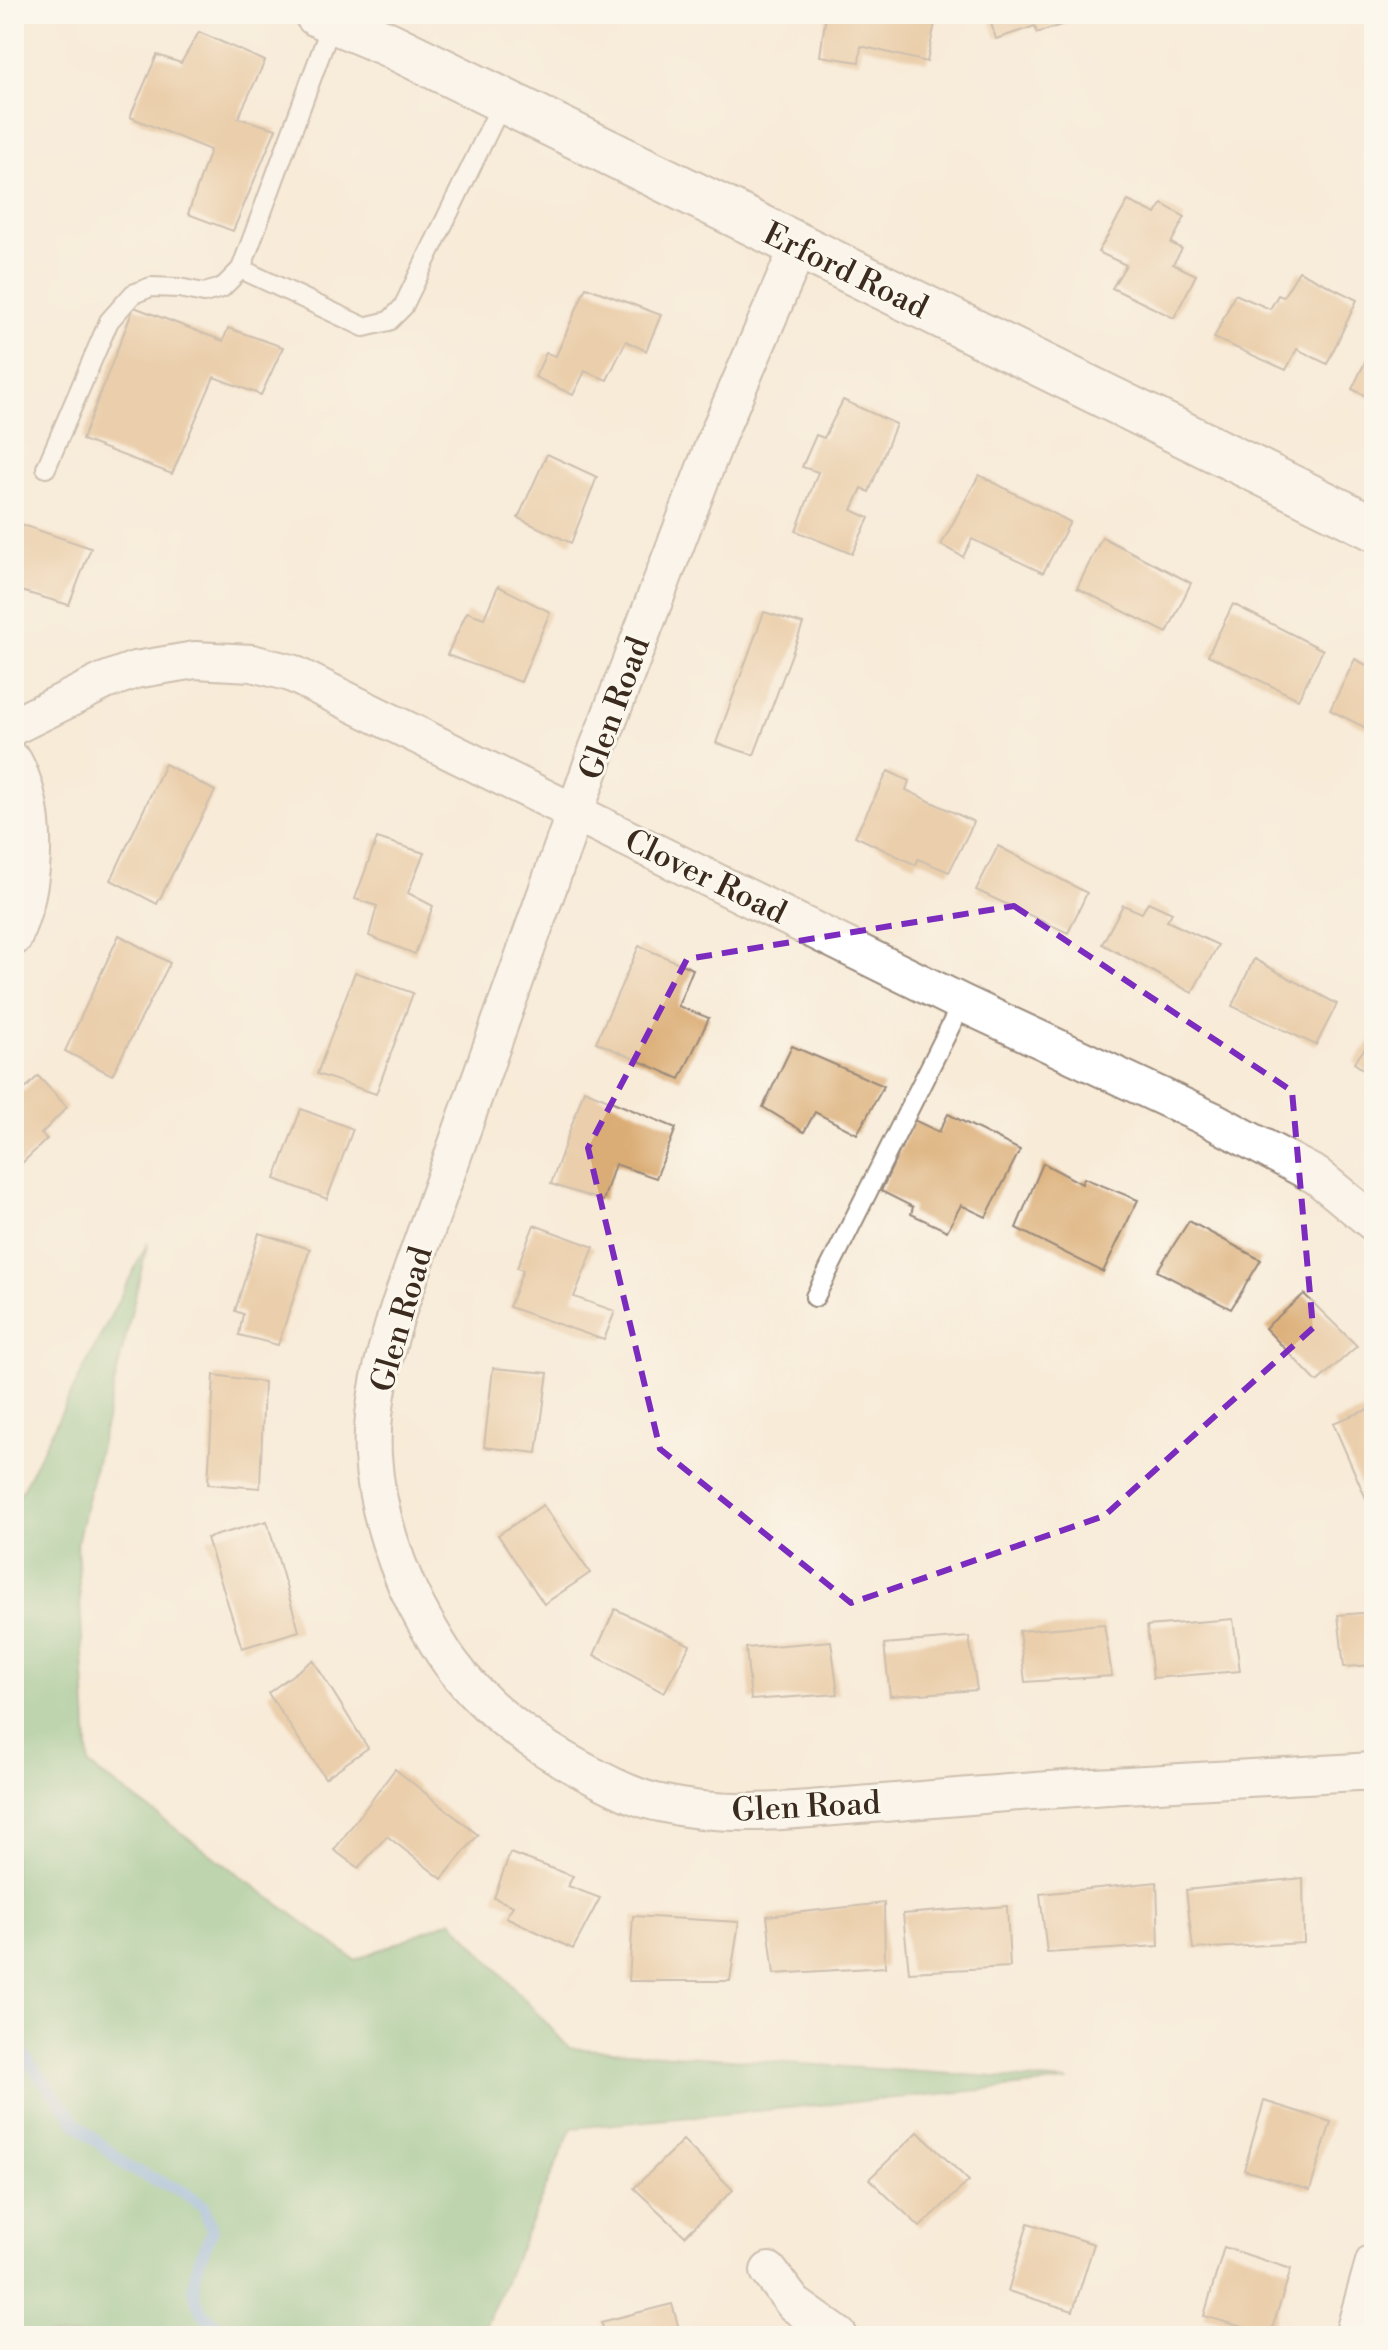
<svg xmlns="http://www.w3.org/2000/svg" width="1388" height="2350" font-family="'Libre Bodoni',serif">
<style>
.forest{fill:#78b97b;stroke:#5a724c;stroke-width:2}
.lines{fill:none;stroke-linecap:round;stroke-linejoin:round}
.stream{stroke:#6fa6dd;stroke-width:12}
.building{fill:#dbad76}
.lane-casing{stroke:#9a8a7b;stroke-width:22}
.street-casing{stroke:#9a8a7b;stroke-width:40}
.secondary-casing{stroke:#9a8a7b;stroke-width:48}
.lane{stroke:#fff;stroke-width:18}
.street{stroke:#fff;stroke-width:36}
.secondary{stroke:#fff;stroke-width:44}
.marked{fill:none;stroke:#7b2cbf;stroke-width:6;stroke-dasharray:16 10;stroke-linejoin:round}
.labels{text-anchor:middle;stroke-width:6;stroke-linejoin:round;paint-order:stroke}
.street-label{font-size:32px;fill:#3b2a1e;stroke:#fbf7ec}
</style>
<rect width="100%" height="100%" fill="#fbf7ec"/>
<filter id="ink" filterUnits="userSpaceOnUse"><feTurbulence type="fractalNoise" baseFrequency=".0125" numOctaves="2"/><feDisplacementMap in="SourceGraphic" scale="16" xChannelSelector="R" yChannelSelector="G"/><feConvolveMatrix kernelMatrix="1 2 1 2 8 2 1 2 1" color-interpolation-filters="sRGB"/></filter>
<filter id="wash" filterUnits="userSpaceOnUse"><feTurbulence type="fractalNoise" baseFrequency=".006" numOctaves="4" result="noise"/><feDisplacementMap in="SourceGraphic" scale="32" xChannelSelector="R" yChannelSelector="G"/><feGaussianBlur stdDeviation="1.8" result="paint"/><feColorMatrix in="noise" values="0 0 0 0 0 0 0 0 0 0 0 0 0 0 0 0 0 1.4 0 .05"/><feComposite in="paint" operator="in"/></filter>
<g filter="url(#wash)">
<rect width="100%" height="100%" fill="#f8ebd8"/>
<polygon class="forest" points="148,1242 77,1543 89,1765 355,1960 452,1920 569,2048 1069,2082 572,2128 481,2336 14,2336 14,1506"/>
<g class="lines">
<path class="stream" d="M 14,2043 L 78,2125 L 129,2168 L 184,2192 L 204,2207 L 212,2231 C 199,2262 179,2296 213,2322 C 221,2328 228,2328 234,2336"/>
</g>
<g id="blocks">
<g class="building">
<polygon points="826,14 920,14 936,18 927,62 861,46 859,62 820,56"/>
<polygon points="988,14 1091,14 1091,15 1037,33 1035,26 996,39"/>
<polygon points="199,32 265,61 238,118 276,129 233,231 188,214 210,150 130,117 157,55 181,63"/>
<polygon points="1128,201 1156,214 1162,204 1185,217 1171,243 1182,249 1173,264 1196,275 1174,318 1112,288 1126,265 1098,252"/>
<polygon points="1299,271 1357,300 1327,364 1297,349 1286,370 1214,338 1235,294 1270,309 1278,295 1283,297"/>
<polygon points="586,287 661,315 646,351 626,341 607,380 585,371 573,395 535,377 546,353 556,356"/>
<polygon points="134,307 223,341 228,328 283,347 261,395 214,377 172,474 82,440"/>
<polygon points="1374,344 1374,400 1352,389"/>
<polygon points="843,400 896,424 869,492 862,488 852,510 869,518 852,554 796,531 818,472 802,467 816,435 824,438"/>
<polygon points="547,454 597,477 571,543 518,518"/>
<polygon points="979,475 1070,522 1043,573 972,539 963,557 941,545"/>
<polygon points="14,522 91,548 69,605 14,589"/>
<polygon points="1102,537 1191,583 1167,633 1077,588"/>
<polygon points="498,586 550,612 521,682 447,655 467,612 484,618"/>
<polygon points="1233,604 1323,650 1298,699 1208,655"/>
<polygon points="764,612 803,624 754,755 716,743"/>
<polygon points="1355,659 1374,669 1374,732 1330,710"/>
<polygon points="165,764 215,791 157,904 111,880"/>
<polygon points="888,771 909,781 906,790 974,822 949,872 918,859 916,865 855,836"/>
<polygon points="377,838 424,853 408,893 433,906 415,954 369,936 377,906 355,899"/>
<polygon points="998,846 1087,893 1068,933 976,890"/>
<polygon points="1148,902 1172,913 1167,921 1218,945 1192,993 1102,944 1123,905 1142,913"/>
<polygon points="119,935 170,963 112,1075 65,1051"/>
<polygon points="639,946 693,969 678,1006 709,1018 680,1079 596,1042"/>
<polygon points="1254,959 1337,1004 1316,1045 1232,1006"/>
<polygon points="355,972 413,993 376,1094 317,1074"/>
<polygon points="1374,1036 1374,1077 1354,1063"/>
<polygon points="792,1046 884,1086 857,1134 815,1112 804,1132 763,1107"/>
<polygon points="38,1076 67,1107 41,1134 47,1139 14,1171 14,1100"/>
<polygon points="584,1090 676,1128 656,1178 615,1164 603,1201 551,1184"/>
<polygon points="301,1109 353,1129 327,1199 275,1179"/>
<polygon points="948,1114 1020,1150 986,1217 961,1205 947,1231 911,1214 913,1207 881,1191 914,1120 939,1132"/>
<polygon points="1043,1163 1082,1184 1084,1178 1138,1200 1103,1272 1016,1228"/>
<polygon points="1189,1221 1261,1260 1231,1309 1157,1271"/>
<polygon points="534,1225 594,1247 574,1297 615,1311 604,1340 509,1307 523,1270 517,1268"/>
<polygon points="259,1233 310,1249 278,1345 239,1335 243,1314 235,1311"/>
<polygon points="1304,1294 1357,1346 1317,1382 1265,1328"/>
<polygon points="493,1368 548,1373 537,1453 484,1447"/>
<polygon points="214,1375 264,1382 260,1488 208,1484"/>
<polygon points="1374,1407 1374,1517 1333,1423"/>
<polygon points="543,1505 590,1573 544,1604 498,1535"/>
<polygon points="267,1521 299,1631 242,1648 207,1538"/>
<polygon points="615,1609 690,1645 664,1693 594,1655"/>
<polygon points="1374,1612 1374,1665 1344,1667 1338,1615"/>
<polygon points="1233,1619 1240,1671 1153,1678 1147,1626"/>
<polygon points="1104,1624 1112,1676 1025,1682 1019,1631"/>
<polygon points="969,1637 977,1690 890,1696 884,1644"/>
<polygon points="831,1641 838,1694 751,1700 746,1648"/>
<polygon points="313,1660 368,1748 325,1778 268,1693"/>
<polygon points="395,1769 478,1835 442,1879 387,1836 358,1868 334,1850"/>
<polygon points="510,1853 573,1876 568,1886 600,1898 573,1949 506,1917 513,1906 494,1898"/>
<polygon points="1303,1878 1304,1943 1193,1949 1186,1890"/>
<polygon points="1157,1882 1159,1946 1047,1953 1040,1894"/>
<polygon points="884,1903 885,1967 774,1974 767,1916"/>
<polygon points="1007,1906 1010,1967 909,1972 903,1914"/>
<polygon points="633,1916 739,1922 730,1981 629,1981"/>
<polygon points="1264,2101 1331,2122 1310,2190 1244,2170"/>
<polygon points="918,2132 969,2181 920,2227 869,2179"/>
<polygon points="683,2140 733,2190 685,2236 634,2188"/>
<polygon points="1028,2223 1094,2244 1073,2311 1008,2291"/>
<polygon points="1224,2247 1291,2269 1270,2335 1204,2316"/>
<polygon points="672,2304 681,2336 606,2336 601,2322"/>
</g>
</g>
</g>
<g filter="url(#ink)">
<use href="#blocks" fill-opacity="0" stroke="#9a8a7b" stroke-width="2"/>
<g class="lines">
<g class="lane-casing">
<g id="lane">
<polyline points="241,269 364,327 389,321 403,307 503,101"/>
<polyline points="46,468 109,321 133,294 151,287 179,288 204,293 222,288 241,269 333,20"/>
<polyline points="815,1297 962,1003"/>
</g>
</g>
<g class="street-casing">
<g id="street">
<path d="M 799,246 L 718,434 L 597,750 L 398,1310 C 384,1356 370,1407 373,1456 C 376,1510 398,1575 425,1622 C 433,1635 441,1650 450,1662 C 486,1712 537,1747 591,1775 C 613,1786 635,1798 660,1803 C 717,1817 777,1812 834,1807 C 884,1803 933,1799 983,1795 C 1113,1784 1244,1779 1374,1771"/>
<polyline points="14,726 105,681 135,670 195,660 252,663 291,673 962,1003 1212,1120 1317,1176 1374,1223"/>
<path d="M 14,762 C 34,800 36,852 27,894 C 25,908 18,923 14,937"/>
<polyline points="769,2271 794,2304 839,2336"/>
<polyline points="1353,2336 1374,2262"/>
</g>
</g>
<g class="secondary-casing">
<polyline id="secondary" points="317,14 388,44 1374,528"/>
</g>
<use href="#lane" class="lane"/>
<use href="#street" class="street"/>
<use href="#secondary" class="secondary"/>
</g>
</g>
<path d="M0 0H1388V2350H0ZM 1014,906 L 1292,1091 L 1313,1328 L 1104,1516 L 851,1603 L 660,1449 L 588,1148 L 687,959 Z" fill="#f8ebd8" fill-opacity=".55" fill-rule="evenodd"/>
<path class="marked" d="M 1014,906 L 1292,1091 L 1313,1328 L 1104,1516 L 851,1603 L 660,1449 L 588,1148 L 687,959 Z"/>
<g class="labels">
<g class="street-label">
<text transform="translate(846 270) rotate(26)" y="11">Erford Road</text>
<text transform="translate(614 708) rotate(-70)" y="11">Glen Road</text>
<text transform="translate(706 876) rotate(26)" y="11">Clover Road</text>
<text transform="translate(401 1319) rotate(-74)" y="11">Glen Road</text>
<text transform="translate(806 1806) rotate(-3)" y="11">Glen Road</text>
</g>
</g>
<rect width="1388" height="2350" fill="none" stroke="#fbf7ec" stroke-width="48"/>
</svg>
